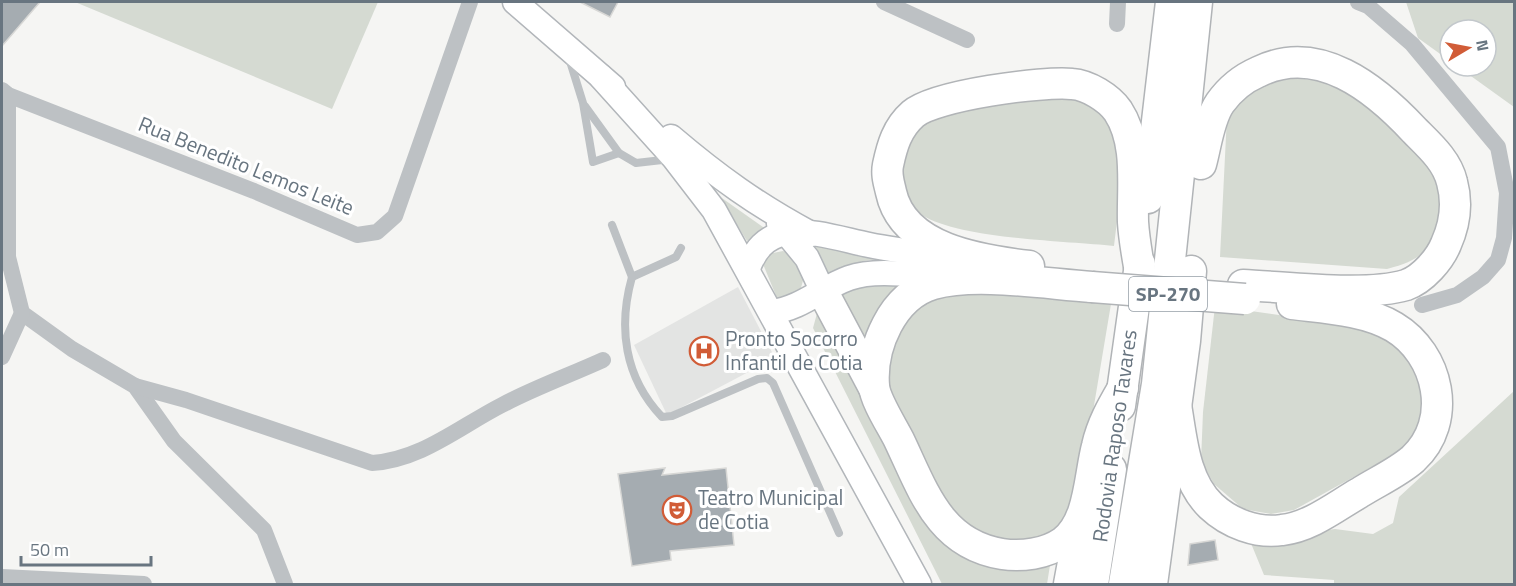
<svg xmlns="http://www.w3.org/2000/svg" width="1516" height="586" font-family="'Titillium Web',sans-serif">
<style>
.built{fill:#e3e4e3}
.green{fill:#d5dad2}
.building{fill:#a5acb1;stroke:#d7d7d5;stroke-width:1.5}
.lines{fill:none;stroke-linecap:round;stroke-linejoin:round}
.secondary-casing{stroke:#b2b6ba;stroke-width:27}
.highway-casing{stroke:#b1b4b7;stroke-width:33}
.lane{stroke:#bdc1c4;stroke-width:8}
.street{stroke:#bdc1c4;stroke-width:16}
.secondary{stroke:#fff;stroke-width:24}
.highway{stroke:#fff;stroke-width:30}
.highway-bridge-casing{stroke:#b1b4b7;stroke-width:33;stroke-linecap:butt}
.highway-bridge{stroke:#fff;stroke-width:30}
.labels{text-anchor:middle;stroke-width:6;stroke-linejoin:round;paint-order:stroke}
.shield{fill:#fff;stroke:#959ea6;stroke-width:1.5}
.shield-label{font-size:20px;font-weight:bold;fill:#687580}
.street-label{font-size:21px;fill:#687580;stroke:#fff}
.poi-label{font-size:21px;fill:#687580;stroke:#fff;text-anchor:start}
</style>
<rect width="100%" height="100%" fill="#f5f5f3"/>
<polygon class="built" points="738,287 775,358 667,415 634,345"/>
<g class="green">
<polygon points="75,2 378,2 332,109"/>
<polygon points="1406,2 1514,2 1514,107 1457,66 1486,66 1486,30 1450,30 1450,61 1418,38"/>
<path d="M 1329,73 L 1426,153 L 1447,209 C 1430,247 1429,258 1387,269 L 1220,257 L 1227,116 L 1247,88 L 1267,77 Z"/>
<path d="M 1071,91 L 1110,116 C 1125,163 1120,198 1114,246 C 1065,241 960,239 922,215 C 909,207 902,185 902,171 C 903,110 950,107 999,101 C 1023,98 1047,94 1071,91 Z"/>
<polygon points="719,196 770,232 747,241"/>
<polygon points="812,241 894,257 863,261 830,278"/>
<polygon points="783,251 791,254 804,277 799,295 779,303 763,264 768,254"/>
<polygon points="927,281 867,359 835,296 846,286"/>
<path d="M 941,291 L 1112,298 L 1075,519 C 1055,536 1041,543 1014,543 C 1007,543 997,544 991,542 C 950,525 934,479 916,442 C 909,428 890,399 889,385 C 885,351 911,304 941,291 Z"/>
<polygon points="819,306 928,522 1051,559 1047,584 942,584 813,328"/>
<polygon points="1215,306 1393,331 1424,362 1421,431 1397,453 1294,510 1271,514 1243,509 1214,484 1201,461 1203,412"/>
<polygon points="1514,391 1514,584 1334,584 1334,580 1264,575 1248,536 1291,535 1335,529 1373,534 1393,523 1399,497"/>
</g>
<g class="building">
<polygon points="2,2 40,2 2,46"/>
<polygon points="580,2 618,2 610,17"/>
<polygon points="665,468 662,475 726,468 734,545 670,551 671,560 632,566 618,474"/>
<polygon points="1215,540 1218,560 1188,565 1190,544"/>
</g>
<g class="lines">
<g class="secondary-casing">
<g id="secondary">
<polyline points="515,2 613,87"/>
<polyline points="601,77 674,158 714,210 919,584"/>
<path d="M 671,137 C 718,177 757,205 811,234"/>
<polyline points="779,224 807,258 822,290"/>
<path d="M 748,268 C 755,250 765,237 786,233 C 812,229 844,240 869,245 C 898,251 927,254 957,258"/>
<path d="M 772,312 C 802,308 821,288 849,278 C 878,268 917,276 947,277"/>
</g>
</g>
<g class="highway-casing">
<g id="highway">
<path d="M 1201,164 C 1206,146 1209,119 1220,103 C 1230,89 1242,79 1258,72 C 1318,42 1375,88 1415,131 C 1430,146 1447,161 1452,182 C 1458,204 1455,224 1446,244 C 1440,259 1423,279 1406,285 C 1365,297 1288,287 1243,285"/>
<polyline points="1148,198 1171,2"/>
<path d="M 1029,266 C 980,260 903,249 891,192 C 889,183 886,175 888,165 C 892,146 897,128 913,114 C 935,95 1043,81 1072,84 C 1088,85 1109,98 1118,111 C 1139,143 1132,186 1133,222 C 1134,239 1137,255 1140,272"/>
<path d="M 1092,287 C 1046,284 976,272 933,284 C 892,296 871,347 874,386 C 875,400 892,426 899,440 C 923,490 939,544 1002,554 C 1021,557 1046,554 1063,542 C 1090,522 1089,476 1097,446 C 1102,424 1112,407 1123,388"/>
<polyline points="822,290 874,388"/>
<path d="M 1176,405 C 1182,439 1184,480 1211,506 C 1229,523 1257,534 1282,530 C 1310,527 1335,507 1359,493 C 1376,482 1397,473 1413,459 C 1454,421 1439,354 1394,327 C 1366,310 1324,308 1292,304"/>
<polyline points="1120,406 1140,264"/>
<polyline points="1069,584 1081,519"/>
<polyline points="1093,584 1111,469"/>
<polyline points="1124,584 1157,384 1197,2"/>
<polyline points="1152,584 1185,341 1191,271"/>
</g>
</g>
<g class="lane">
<polyline points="569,58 583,103 593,162 619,153"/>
<polyline points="585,106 619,153 636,163 671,159"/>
<polyline points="612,225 632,277 676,257 681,248"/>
<path d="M 632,277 C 618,327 624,377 662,417 L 672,416 L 758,379 L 767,378 L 773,383 L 839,533"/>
</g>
<g class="street">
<polyline points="884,2 967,40"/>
<polyline points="1358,2 1368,6 1412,44 1498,147 1507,193 1504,238 1498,260 1483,277 1457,295 1422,305"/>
<polyline points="1117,24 1118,2"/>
<polyline points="2,90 8,95 254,191 357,235 377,232 395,216 470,2"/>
<polyline points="8,95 8,257 22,313 72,349 135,386 174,441 264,530 285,584"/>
<polyline points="2,357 22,313"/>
<path d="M 135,386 L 186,400 L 372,463 C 421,460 459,427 502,405 C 534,388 570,375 603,360"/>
<polyline points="2,577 144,584"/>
</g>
<use href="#secondary" class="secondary"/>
<use href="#highway" class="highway"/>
<g class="highway-bridge-casing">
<polyline id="highway-bridge" points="1092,287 1245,299"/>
</g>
<use href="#highway-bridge" class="highway-bridge"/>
</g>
<defs>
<g id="hospital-ring" transform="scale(1.5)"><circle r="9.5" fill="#fff" stroke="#d15c37" stroke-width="1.5"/><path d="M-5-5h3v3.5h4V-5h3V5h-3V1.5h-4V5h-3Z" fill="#d15c37"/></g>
<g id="theatre-ring" transform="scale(1.5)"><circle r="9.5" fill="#fff" stroke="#d15c37" stroke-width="1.5"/><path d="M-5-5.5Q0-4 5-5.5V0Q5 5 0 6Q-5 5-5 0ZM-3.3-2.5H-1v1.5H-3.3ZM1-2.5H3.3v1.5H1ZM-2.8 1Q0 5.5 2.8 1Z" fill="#d15c37"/></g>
</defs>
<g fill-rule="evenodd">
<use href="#hospital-ring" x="704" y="351"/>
<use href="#theatre-ring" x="677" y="510"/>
</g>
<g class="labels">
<rect class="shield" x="1129" y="277" width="78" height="34" rx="4.5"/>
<g class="shield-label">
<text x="1168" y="301">SP-270</text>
</g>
<g class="street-label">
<text transform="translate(246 166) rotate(22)" y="7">Rua Benedito Lemos Leite</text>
<text transform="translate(1115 436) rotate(-82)" y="7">Rodovia Raposo Tavares</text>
</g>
<g class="poi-label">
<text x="725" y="346">Pronto Socorro<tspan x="725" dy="24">Infantil de Cotia</tspan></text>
<text x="698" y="505">Teatro Municipal<tspan x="698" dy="24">de Cotia</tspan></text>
</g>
</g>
<rect width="1516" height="586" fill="none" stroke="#687580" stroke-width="6"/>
<g transform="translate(1468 48) rotate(80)"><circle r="28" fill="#ffffff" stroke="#c3c8cc" stroke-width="1.5"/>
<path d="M0-4.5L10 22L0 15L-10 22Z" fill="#d15c37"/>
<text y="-9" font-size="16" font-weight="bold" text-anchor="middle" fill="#687580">N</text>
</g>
<path d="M21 556v9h130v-9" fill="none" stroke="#687580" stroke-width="3"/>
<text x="30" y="556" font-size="18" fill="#687580" stroke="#ffffff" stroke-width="4.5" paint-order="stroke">50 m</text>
</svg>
